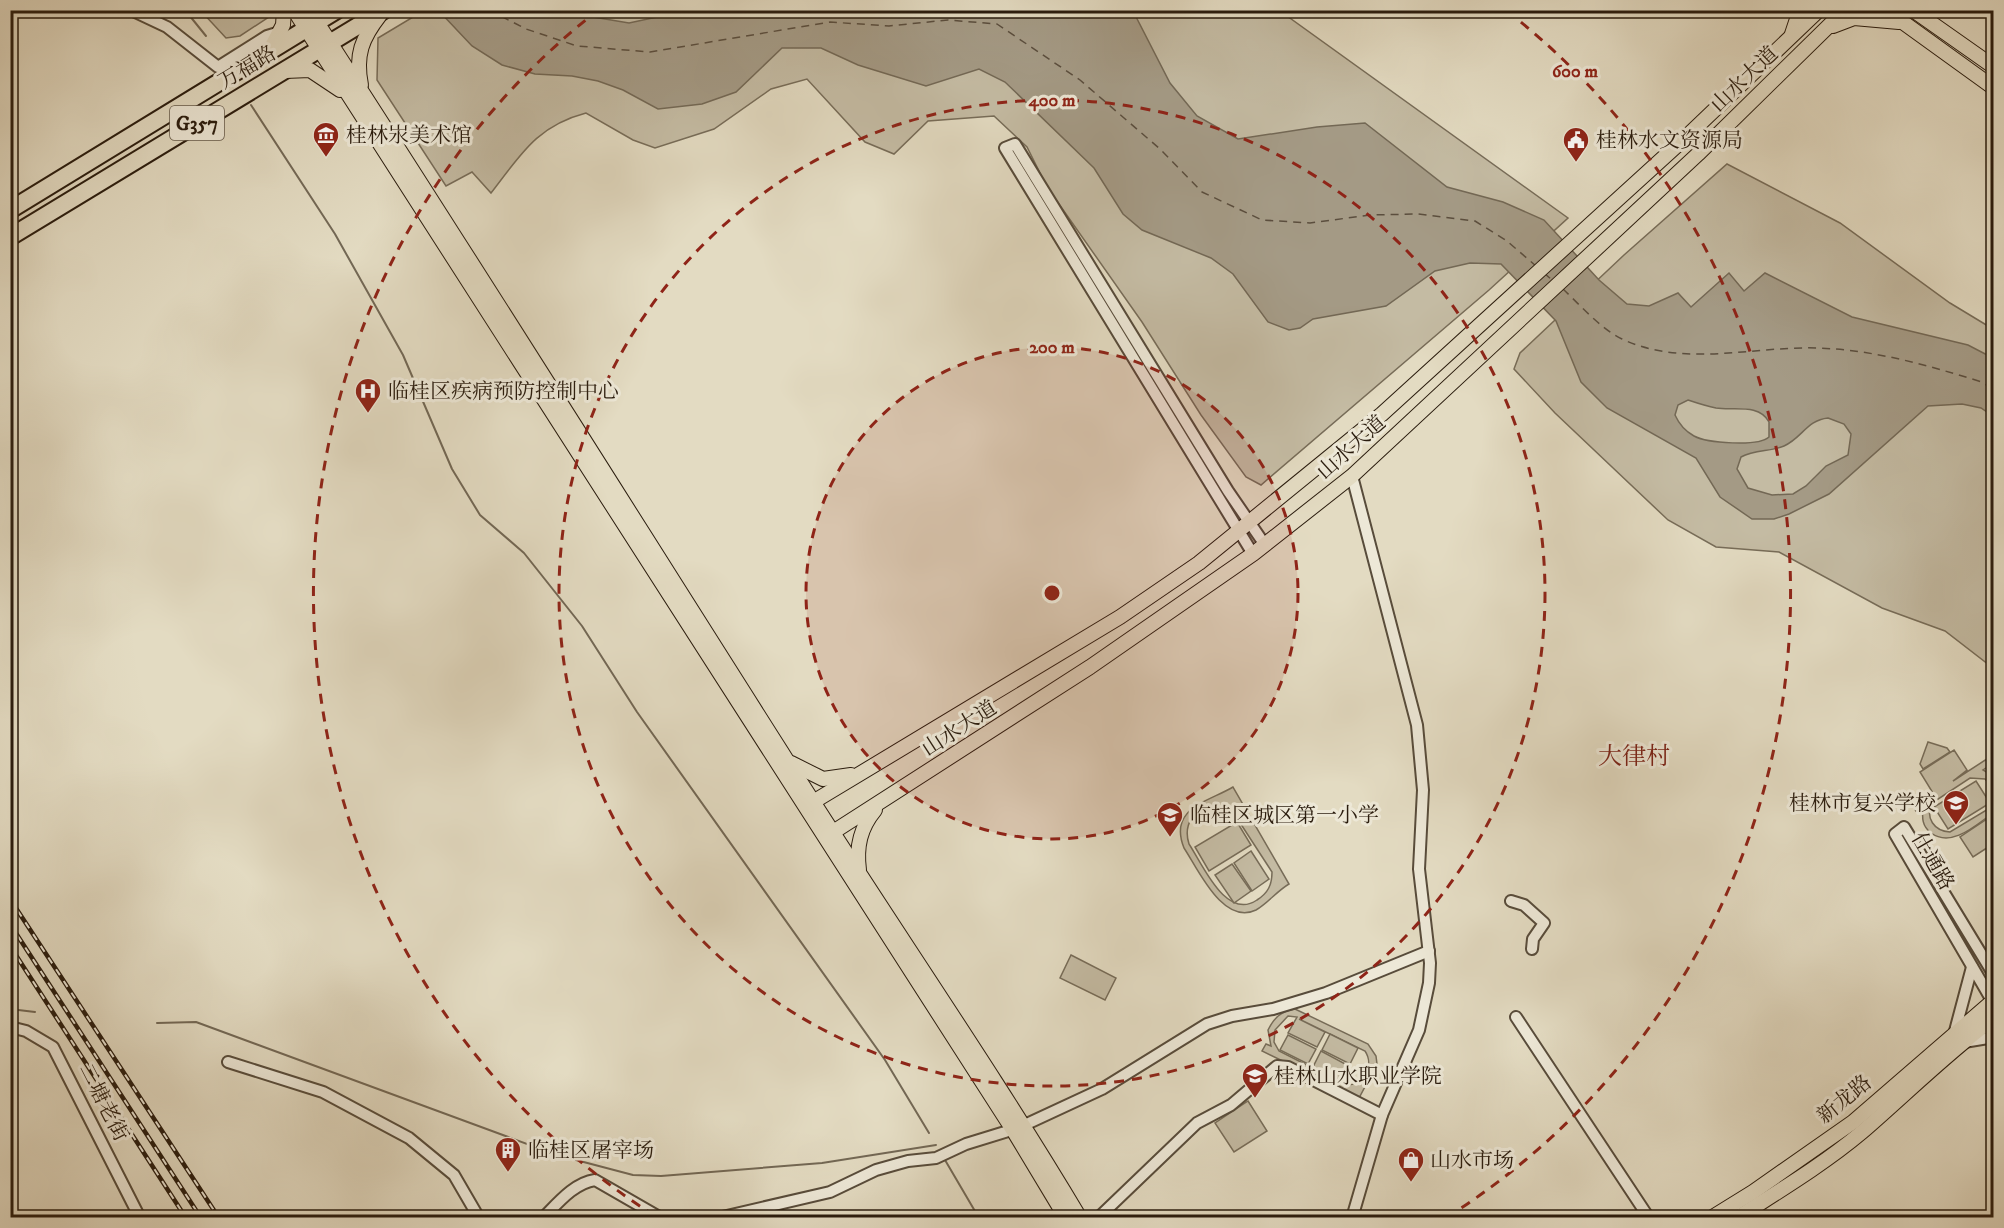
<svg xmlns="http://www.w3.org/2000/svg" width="2004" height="1228" font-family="'IM FELL DW Pica','Noto Serif SC',serif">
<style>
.green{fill:#c4bba3;stroke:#776c58;stroke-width:1.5;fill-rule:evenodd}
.water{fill:#a49a85;stroke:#736855;stroke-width:1.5;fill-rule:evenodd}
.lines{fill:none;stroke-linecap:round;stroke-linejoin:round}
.stream{stroke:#736855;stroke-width:2}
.ferry{stroke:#5b4e3e;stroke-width:1.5;stroke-dasharray:8 6;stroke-linecap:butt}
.minor-casing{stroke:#584c3b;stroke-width:14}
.major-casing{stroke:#2a1c0e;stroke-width:16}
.highway-casing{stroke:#2a1c0e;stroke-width:20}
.minor{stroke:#ede8d7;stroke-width:10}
.major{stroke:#e3dbc2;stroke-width:14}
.highway{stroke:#e3dbc2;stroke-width:16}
.rail-casing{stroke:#2a1c0e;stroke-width:4.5}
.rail{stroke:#ede8d7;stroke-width:2;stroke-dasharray:7;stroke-linecap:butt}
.ring{fill:none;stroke:#8f2418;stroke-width:3;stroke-dasharray:10 8}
.labels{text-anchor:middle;stroke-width:6;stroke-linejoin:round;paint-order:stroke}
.shield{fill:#ede8d7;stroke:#64594a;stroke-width:1.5}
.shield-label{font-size:20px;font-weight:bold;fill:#2a1c0e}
.street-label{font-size:21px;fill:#2a1c0e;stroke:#ede8d7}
.poi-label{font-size:21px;fill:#2a1c0e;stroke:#ede8d7;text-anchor:start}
.quarter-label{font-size:24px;fill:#7a1f14;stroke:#ede8d7}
.centre{fill:#8f2418;stroke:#ede8d7;stroke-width:3}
.ring-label{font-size:18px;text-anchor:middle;font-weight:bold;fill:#8f2418;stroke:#ede8d7;stroke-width:6;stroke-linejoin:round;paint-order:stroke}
</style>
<rect width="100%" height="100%" fill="#e3dbc2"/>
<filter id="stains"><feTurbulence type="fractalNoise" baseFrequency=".00333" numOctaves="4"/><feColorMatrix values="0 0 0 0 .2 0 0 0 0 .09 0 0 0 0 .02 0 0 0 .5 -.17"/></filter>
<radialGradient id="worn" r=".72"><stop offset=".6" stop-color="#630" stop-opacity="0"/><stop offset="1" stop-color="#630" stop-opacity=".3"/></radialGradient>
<g class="green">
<path d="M 1159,10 L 1176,13 L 1181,10 L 1280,11 L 1568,218 L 1489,290 L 1261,485 L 1246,477 L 1201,415 L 1142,322 L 1047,187 L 1027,147 L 994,116 L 928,121 L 894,154 L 865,142 L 807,79 L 771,89 L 714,129 L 655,148 L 633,140 L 586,113 C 536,126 520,156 491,193 L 472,172 L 446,186 L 377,80 L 378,38 L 423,11 Z"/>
<polygon points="201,11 278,11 240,36 226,38"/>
<polygon points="1727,164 1840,223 1950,303 1993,329 1993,668 1945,631 1882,608 1779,552 1716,547 1668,520 1555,413 1514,369 1520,353 1624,255"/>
<polygon points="1928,742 1947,748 1950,752 1923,769 1920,764"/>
<path d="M 1954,750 L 1967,770 L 1953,781 L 1993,755 L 1993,773 L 1989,766 L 1983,770 L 1993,776 L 1993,788 L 1985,779 L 1970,778 L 1932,803 C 1925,818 1934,831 1950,832 L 1990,808 L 1993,802 L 1993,813 C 1976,825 1952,848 1931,833 C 1922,826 1922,818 1923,808 L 1916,811 L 1913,806 L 1933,793 L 1920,772 Z"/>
<polygon points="1976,781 1990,803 1948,829 1934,807"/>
<path d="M 1233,787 L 1289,884 C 1277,891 1268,903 1256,910 C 1223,926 1198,869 1184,848 C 1168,808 1208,802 1233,787 ZM 1213,806 L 1233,812 L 1272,872 C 1272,885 1268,893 1257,900 C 1226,921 1203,865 1189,844 C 1183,825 1193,809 1213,806 Z"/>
<polygon points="1993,815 1993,844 1973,857 1960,837"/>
<polygon points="1237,822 1251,845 1209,871 1195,847"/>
<polygon points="1251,851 1269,879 1252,891 1234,863"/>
<polygon points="1232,864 1251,891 1234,903 1215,875"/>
<polygon points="1071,955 1116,978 1105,1000 1060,978"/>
<path d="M 1295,1009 L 1368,1044 L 1376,1056 L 1377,1064 L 1359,1098 L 1262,1051 L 1266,1044 L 1271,1046 L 1268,1030 C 1274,1018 1281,1011 1295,1009 ZM 1288,1016 L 1297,1017 L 1288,1033 L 1317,1047 L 1325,1032 L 1299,1019 L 1365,1051 C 1375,1066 1363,1086 1346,1085 L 1279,1051 L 1274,1042 L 1275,1030 Z"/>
<polygon points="1330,1034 1358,1048 1350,1064 1322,1050"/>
<polygon points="1288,1035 1316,1049 1308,1064 1280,1050"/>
<polygon points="1321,1051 1349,1066 1342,1081 1313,1067"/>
<polygon points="1248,1101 1267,1131 1234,1152 1215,1123"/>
</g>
<path class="water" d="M 690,10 L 1133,11 L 1170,83 L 1197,116 L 1238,139 L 1317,127 L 1365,123 L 1447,187 L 1503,202 L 1544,220 L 1599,280 L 1627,304 L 1649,306 L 1678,293 L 1691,307 L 1729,273 L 1744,291 L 1765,273 L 1852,317 L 1968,345 L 1993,358 L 1993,416 L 1981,408 L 1962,404 L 1928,406 L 1829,494 L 1789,514 L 1774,519 L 1752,519 L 1720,497 L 1696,458 L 1607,408 L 1581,382 L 1556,321 L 1501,264 L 1470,263 L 1435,271 L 1386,306 L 1313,319 L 1300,328 L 1289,330 L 1268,322 L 1233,274 L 1211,258 L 1142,230 L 1123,214 L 1094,168 L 1005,82 L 979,69 L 926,86 L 858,65 L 821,48 L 782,48 L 736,92 L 702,104 L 658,109 L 623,90 L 598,81 L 572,76 L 535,74 L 502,65 L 472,46 L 439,11 L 557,11 L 629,23 ZM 1688,400 C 1697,403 1706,406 1716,408 C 1733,411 1759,403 1769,422 L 1769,437 C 1758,447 1707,443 1694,436 C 1685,431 1679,424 1675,415 L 1678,405 ZM 1828,418 L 1844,424 L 1851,434 L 1848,455 L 1826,466 L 1806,486 L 1793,494 L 1772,495 L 1748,488 L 1737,469 L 1741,457 C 1755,449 1770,452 1784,446 C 1802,438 1807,420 1828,418 Z"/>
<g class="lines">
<g class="stream">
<polyline points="185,10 206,36"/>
<polyline points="251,105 335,234 403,355 452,469 480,515 524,553 582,626 637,712 885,1060 929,1133"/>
<polyline points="10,1009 35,1012"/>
<polyline points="157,1023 196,1022 557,1155 633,1175 661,1176 822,1163 936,1145"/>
<polyline points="945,1160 979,1218"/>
</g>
<g class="ferry">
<polyline points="489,10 526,29 577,46 650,52 830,22 889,26 948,20 997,24 1080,80 1160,149 1202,192 1262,220 1310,223 1370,215 1418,214 1475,221 1507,241 1536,266"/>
<polyline points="1544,273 1552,280"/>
<path d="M 1563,289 C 1580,305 1601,329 1622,339 C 1684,368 1752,346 1817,348 C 1876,350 1926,365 1982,382 L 1994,390"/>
</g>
<g class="minor-casing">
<g id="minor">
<polyline points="131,10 167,27 218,67 267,36 280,32"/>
<polyline points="1253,554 1005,148 1015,144 1228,491 1265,545"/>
<polyline points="1511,901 1524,905 1544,923 1533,939 1532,949"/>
<polyline points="1994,975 1904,827 1895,834 1994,1004"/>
<polyline points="1516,1017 1649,1218"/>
<polyline points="10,1027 26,1031 53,1047 140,1218"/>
<polyline points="1955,1031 1972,967"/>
<polyline points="1964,1042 1994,1037"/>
<polyline points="228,1062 323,1092 409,1138 454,1175 479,1218"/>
<path d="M 543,1218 C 558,1203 574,1183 595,1180 L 661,1218"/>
<polyline points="718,1218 830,1192 876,1170 908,1161 936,1158 966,1144 1018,1128 1102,1089 1207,1024 1232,1016 1273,1009 1326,993 1429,951"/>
<polyline points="1098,1218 1197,1123 1231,1105 1277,1066 1288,1067 1382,1115"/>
<polyline points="1352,1218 1382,1115 1419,1030 1429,983 1430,963 1419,869 1423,790 1417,725 1352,476"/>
</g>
</g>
<g class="major-casing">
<g id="major">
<polyline points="294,10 1013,1130 1066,1218"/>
<path d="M 309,10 C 469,256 624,504 781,751 C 879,908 985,1059 1080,1218"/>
<polyline points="1886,10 1994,88"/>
<polyline points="1913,10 1994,67"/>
<polyline points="1833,26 1854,18 1899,22"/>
<polyline points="1792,34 1800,10"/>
<polyline points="269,52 283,25 284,10"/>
<polyline points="285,71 310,70 340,90"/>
<path d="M 361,85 C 355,55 362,38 380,15"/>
<polyline points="791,763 823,779 851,775"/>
<polyline points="808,805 1120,617 1199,563 1382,414 1684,139 1819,10"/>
<polyline points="827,836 1090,667 1253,554 1352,476 1698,154 1845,10"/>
<path d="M 859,870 C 856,847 860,828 875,810"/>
<polyline points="1711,1218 1753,1192 1853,1122 1994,1000"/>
<path d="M 1737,1218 C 1779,1191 1824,1164 1862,1132 C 1906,1094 1947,1053 1994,1018"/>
</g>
</g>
<g class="highway-casing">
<g id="highway">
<polyline points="10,210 337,10"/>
<polyline points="10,237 384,10"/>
</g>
</g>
<use href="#minor" class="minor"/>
<use href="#major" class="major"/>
<use href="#highway" class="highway"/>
<g class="rail-casing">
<g id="rail">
<polyline points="10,899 219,1218"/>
<polyline points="10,924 201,1218"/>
<polyline points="10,946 186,1218"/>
</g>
</g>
<use href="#rail" class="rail"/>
</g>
<circle cx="1052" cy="593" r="246" fill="#8f2418" fill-opacity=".12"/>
<g class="ring">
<circle cx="1052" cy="593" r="246"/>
<circle cx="1052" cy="593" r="493"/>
<path d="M655 1216A739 739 0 0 1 597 11M1507 11A739 739 0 0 1 1449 1216"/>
</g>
<defs>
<g id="museum-pin" transform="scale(1.35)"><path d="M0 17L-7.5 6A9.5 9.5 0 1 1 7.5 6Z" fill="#8f2418" stroke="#ede8d7"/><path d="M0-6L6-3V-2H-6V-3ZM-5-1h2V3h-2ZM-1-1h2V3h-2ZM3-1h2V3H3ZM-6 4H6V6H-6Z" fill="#fff"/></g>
<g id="civic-pin" transform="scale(1.35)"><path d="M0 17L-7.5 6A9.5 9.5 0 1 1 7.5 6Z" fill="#8f2418" stroke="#ede8d7"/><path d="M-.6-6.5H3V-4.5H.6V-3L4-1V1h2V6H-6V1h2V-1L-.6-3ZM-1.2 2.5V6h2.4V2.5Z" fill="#fff"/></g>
<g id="hospital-pin" transform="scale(1.35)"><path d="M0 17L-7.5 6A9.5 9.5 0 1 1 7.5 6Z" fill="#8f2418" stroke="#ede8d7"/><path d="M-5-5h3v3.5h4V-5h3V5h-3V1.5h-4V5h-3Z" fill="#fff"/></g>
<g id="school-pin" transform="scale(1.35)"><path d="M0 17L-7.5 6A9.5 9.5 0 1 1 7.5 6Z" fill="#8f2418" stroke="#ede8d7"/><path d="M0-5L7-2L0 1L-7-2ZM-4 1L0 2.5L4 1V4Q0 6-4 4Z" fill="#fff"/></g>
<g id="university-pin" transform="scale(1.35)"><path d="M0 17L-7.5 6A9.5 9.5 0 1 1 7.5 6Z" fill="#8f2418" stroke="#ede8d7"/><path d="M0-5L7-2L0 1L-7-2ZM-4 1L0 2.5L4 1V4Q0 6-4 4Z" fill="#fff"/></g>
<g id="building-pin" transform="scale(1.35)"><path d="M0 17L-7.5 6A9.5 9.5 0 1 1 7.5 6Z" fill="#8f2418" stroke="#ede8d7"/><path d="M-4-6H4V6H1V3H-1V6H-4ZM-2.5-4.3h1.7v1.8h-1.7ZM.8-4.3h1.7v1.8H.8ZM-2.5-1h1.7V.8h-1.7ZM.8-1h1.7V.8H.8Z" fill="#fff"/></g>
<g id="shop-pin" transform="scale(1.35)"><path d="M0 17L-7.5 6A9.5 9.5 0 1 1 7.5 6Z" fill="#8f2418" stroke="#ede8d7"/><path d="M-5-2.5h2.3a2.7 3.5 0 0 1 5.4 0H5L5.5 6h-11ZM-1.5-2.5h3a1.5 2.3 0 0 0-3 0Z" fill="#fff"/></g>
</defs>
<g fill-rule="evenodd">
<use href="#museum-pin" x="326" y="135"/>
<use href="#civic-pin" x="1576" y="140"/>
<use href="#hospital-pin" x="368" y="391"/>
<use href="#school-pin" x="1956" y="803"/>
<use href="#school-pin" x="1170" y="815"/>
<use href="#university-pin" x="1255" y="1076"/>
<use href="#building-pin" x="508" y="1150"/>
<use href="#shop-pin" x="1411" y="1160"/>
</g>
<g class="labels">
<rect class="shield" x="170" y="106" width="54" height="34" rx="4.5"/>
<g class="shield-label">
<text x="197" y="130">G357</text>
</g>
<g class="street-label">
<text transform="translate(247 67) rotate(-31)" y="7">万福路</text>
<text transform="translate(1744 79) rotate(-44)" y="7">山水大道</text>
<text transform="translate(1351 447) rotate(-42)" y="7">山水大道</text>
<text transform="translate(959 728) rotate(-33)" y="7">山水大道</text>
<text transform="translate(1933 861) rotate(60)" y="7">仕通路</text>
<text transform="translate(1844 1099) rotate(-39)" y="7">新龙路</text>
<text transform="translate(104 1102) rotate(63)" y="7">二塘老街</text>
</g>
<g class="poi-label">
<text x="346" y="142">桂林汖美术馆</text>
<text x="1596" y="147">桂林水文资源局</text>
<text x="388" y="398">临桂区疾病预防控制中心</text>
<text x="1936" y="810" text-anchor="end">桂林市复兴学校</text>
<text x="1190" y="822">临桂区城区第一小学</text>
<text x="1274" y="1083">桂林山水职业学院</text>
<text x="528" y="1157">临桂区屠宰场</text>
<text x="1430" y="1167">山水市场</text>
</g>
<g class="quarter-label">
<text x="1634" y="764">大律村</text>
</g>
</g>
<circle cx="1052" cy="593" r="9" class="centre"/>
<g class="ring-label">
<text x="1575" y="77">600 m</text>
<text x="1052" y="106">400 m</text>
<text x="1052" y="353">200 m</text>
</g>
<rect width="2004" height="1228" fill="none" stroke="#e3dbc2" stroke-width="36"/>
<rect x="12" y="12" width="1980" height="1204" fill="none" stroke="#2a1c0e" stroke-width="3"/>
<rect x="18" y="18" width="1968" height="1192" fill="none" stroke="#2a1c0e" stroke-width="1.5"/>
<rect width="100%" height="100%" filter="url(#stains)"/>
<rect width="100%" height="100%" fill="url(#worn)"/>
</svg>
